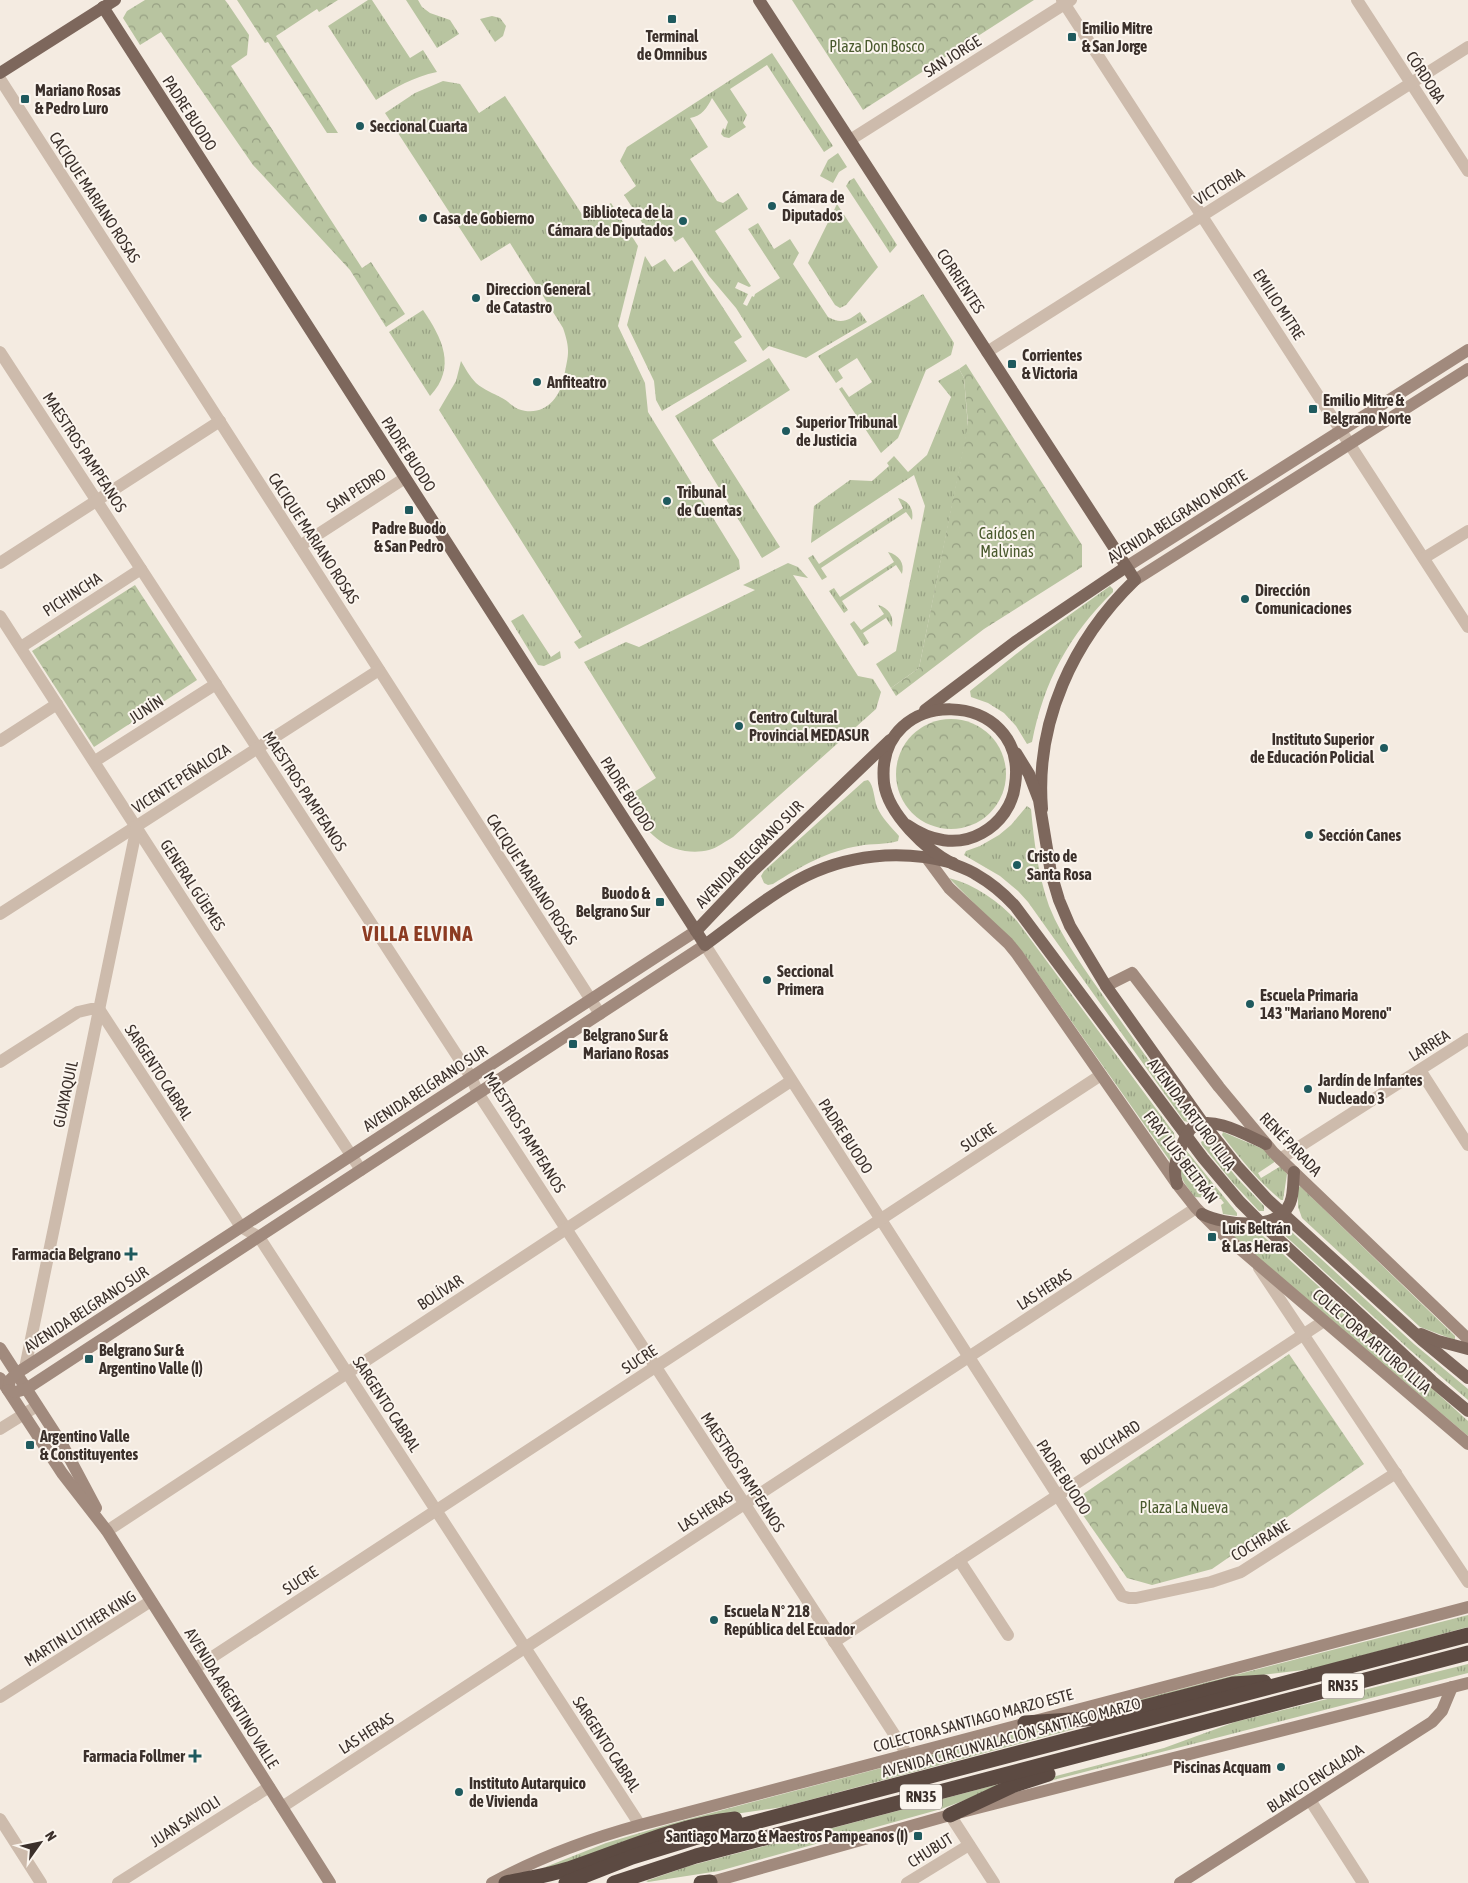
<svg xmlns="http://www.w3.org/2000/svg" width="1468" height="1883" font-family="'Asap Condensed',sans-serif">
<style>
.grass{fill:url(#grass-tufts)}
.forest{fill:url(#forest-crowns)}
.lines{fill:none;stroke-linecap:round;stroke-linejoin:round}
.street{stroke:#cdbbac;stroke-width:12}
.secondary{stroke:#a18a7d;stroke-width:12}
.primary{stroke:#7d675c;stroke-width:12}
.highway{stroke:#5c4a42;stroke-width:15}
.poi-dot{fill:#1f5a5e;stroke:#fbf5ee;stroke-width:2}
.labels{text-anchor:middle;stroke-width:4;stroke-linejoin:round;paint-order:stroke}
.shield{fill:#fbf5ee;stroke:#756b66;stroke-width:1}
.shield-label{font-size:15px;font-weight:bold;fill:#3b302b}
.poi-label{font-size:16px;font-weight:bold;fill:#3b302b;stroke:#fbf5ee;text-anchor:start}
.park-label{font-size:16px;fill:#4a5a2e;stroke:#fbf5ee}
.street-label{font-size:16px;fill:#3b302b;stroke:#fbf5ee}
.district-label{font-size:21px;font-weight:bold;letter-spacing:1px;fill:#8c3b22;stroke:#fbf5ee}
</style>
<defs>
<pattern id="grass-tufts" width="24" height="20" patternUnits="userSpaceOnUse" patternTransform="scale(1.25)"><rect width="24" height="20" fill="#b8c4a0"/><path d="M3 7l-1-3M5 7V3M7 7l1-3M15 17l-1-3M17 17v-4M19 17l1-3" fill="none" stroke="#97a083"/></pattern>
<pattern id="forest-crowns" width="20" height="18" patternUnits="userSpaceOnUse" patternTransform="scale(1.25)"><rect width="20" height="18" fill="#b8c4a0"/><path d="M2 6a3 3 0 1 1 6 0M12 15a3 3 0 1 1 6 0" fill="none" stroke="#97a083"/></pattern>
</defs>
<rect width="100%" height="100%" fill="#f4ebe1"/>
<g class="grass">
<path d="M 368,0 L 372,0 L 410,58 L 423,50 L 437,72 C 413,77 396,87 376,100 L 328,26 Z"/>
<polygon points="406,0 418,0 422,7 430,13 450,20 459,34 437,48"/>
<polygon points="492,16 500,18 506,26 503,36 495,42 480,19"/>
<path d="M 772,53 L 833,146 L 824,152 L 767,65 L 730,89 L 747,115 L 743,123 L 746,127 L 729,138 L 724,137 L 721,134 L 723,128 L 725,130 L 728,122 L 712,98 C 707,108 702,116 690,118 L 708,147 L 690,159 L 717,201 L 723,203 L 738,193 L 748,209 L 715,231 L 751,286 L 749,287 L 738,282 L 735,288 L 748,294 L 743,304 L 747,306 L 752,296 L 754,297 L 755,294 L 780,278 L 748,229 L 758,223 L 774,249 L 790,239 L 799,253 L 793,264 L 828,317 C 842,325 849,320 860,312 L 867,322 L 806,358 L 769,346 L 763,351 L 736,308 L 709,276 L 683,237 L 675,242 L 663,224 L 649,233 L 624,195 L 636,186 L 620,161 L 627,147 Z"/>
<path d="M 443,81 L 460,84 L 479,113 L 505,96 L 585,219 L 611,203 L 638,246 L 618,326 L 645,383 L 648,412 L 739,560 L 740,569 L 579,649 L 574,642 L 582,637 L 439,410 L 456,381 L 461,361 C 465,368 470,377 476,383 C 484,390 493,393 502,398 C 508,401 512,406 518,409 C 543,418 560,399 564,377 C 568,355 571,351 563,328 L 510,243 L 481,261 L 385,113 L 415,93 Z"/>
<polygon points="838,153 847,167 839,172 833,183 820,176 828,160"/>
<polygon points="854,178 897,245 890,253 846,186 849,181"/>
<polygon points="837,204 878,267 846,305 840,308 835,305 808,263"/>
<polygon points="645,256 652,267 665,259 674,272 692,260 742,337 734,342 747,361 662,411 656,400 654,381 627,325"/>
<polygon points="923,294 954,343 951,355 926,370 898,438 881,453 839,389 842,387 849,397 872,382 857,358 838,370 843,378 836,383 818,356"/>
<path d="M 423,310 C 442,338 457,367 430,396 L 389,332 Z"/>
<polygon points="769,358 790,390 712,440 780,547 762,558 675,416"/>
<polygon points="959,369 964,378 968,427 919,668 891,688 876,664 896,651 925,506 914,475 811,543 814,506 850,480 872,481 889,466 887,463 894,456 908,472 927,455 951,397 938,381"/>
<path d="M 898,498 C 909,501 914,509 912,520 L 906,512 L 821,568 L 827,577 L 822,580 L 808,558 L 813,555 L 819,564 L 903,508 Z"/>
<path d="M 888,552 C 899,555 905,563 902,574 L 896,565 L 842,601 L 848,610 L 844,613 L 829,591 L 834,588 L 840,597 L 894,562 Z"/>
<path d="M 788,563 L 798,567 L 808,578 L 793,575 L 858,676 L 873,679 L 881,692 L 876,709 L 733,837 C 726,841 717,848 709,850 C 701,852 693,852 685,851 C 654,846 641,822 625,798 L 656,778 L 584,662 L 626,642 L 639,647 L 755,590 L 743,585 Z"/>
<path d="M 1110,586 L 1113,589 L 1113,592 C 1069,635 1044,681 1032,742 L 1027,744 L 1016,726 L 1004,713 L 988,703 L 971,697 L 970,691 L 1030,643 Z"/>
<path d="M 878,605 C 889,608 894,616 892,627 L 886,618 L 863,633 L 869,643 L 864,646 L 850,624 L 854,621 L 861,630 L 884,614 Z"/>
<polygon points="523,614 551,657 560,651 561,658 544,666 538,665 511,621"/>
<path d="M 868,780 C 874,785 874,799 877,807 C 882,818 891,827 899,836 L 898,841 C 886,845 872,843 859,846 C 827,851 800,867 773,884 L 768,885 L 764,883 L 761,876 L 764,871 L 864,781 Z"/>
<path d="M 1027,806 L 1031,809 C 1034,842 1038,874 1049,906 C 1063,941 1087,972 1108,1003 C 1135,1041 1162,1079 1190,1117 L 1188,1122 L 1184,1121 L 1028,902 L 1018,891 L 1000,876 L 964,855 L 966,851 L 980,846 L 999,835 L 1011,825 Z"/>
<path d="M 949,878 C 976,885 998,901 1017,921 L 1174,1133 L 1175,1140 L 1170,1161 L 1024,954 Z"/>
<path d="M 1223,1132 L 1263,1149 L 1276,1161 L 1258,1173 L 1261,1178 L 1281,1166 L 1287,1174 L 1283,1200 L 1281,1200 C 1258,1181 1240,1158 1222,1135 Z"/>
<polygon points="1204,1140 1207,1141 1238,1179 1264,1206 1264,1211 1259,1211 1233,1183 1202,1145 1201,1142"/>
<path d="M 1186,1150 L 1237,1213 L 1237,1216 L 1223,1214 L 1221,1205 L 1224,1203 L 1221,1199 L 1195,1197 C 1179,1177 1179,1177 1184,1152 Z"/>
<polygon points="1300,1186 1455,1336 1455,1340 1420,1327 1302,1218 1298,1207 1298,1188"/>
<polygon points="1281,1225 1284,1225 1414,1344 1468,1389 1468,1400 1410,1350 1280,1231 1279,1228"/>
<polygon points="1226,1227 1256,1232 1263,1236 1468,1421 1468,1436 1224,1229"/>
<polygon points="1468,1615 1468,1627 1312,1669 1244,1677 1098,1713 1099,1710"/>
<polygon points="1468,1664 1468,1673 1030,1786 1029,1783 1164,1748 1235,1722"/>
<polygon points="1074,1726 1074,1729 783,1807 714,1817 586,1859 543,1868 606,1843 670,1824 1013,1733"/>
<polygon points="999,1784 1001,1787 941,1809 719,1871 648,1882 646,1881 689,1866"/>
</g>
<g class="forest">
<polygon points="145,0 225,0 228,4 249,35 247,55 231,66 362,268 371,262 405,314 386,327 350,270 253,165 161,32 140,45 123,18 127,11"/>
<polygon points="237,0 338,0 319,12 317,9 276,36 338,133 327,133 268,42 265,43"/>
<polygon points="792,0 1034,0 863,110"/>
<polygon points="966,364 1082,545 1082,567 984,629 896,696 891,688 919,668 968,424 964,378 959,369"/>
<polygon points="135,585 197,680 94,747 32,651"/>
<circle cx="951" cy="774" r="55"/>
<polygon points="1289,1354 1364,1464 1212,1569 1152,1585 1127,1578 1073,1501"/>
</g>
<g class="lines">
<g class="street">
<polyline points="1062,0 1468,627"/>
<polyline points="1357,0 1468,171"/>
<polyline points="0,79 600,1014"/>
<polyline points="850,140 1071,0"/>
<polyline points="0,352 471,1077 478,1093 907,1754"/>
<polyline points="987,352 1468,47"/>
<polyline points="300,546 405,478"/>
<polyline points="1424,558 1468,531"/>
<polyline points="0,563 220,421"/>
<polyline points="0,616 203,931 361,1170"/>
<polyline points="21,647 141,569"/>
<polyline points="0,741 57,704"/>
<polyline points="95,761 216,684"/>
<polyline points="0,914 379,670"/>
<polyline points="705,945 1122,1596 1129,1598 1136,1598 1211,1582 1241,1572 1396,1473"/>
<polyline points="99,1009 241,1227 259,1237 640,1825"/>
<polyline points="0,1062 78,1012 91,1009 99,1009"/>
<polyline points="1420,1070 1468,1145"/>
<polyline points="1280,1159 1468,1039"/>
<polyline points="1259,1268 1468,1582"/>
<polyline points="25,1368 137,826"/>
<polyline points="0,1429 37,1406"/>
<polyline points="107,1531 791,1081"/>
<polyline points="959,1560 1008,1635"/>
<polyline points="834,1642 1324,1321"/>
<polyline points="194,1669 1101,1075"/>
<polyline points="0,1697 151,1601"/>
<polyline points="1310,1800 1363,1883"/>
<polyline points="282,1807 1196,1208"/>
<polyline points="950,1815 994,1883"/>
<polyline points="0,1819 41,1883"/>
<polyline points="118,1883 269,1787"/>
<polyline points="907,1883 969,1845"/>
</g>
<g class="secondary">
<polyline points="1126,567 1468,350"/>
<polyline points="1135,580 1468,369"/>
<polyline points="926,857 949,888 1008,943 1017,954 1177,1184 1196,1208 1219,1231 1468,1444"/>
<polyline points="1106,986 1132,973 1219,1087 1273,1152 1468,1339"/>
<polyline points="0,1348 62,1444 96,1508"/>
<polyline points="0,1378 62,1473 107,1531 330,1883"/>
<polyline points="8,1390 10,1380 17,1373 696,931"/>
<polyline points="8,1390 15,1392 26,1389 705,945"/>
<path d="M 492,1883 C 538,1858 589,1839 640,1825 L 1468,1607"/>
<polyline points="708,1883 950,1815 1468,1683"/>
<polyline points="1180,1883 1432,1722 1442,1711 1452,1687"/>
</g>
<g class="primary">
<path d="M 759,0 L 1135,580 C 1073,640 1035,722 1042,809"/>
<path d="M 103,7 L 705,945 C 735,923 765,898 798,880 C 846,854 901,849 953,863"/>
<polyline points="0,73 115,0"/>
<polyline points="925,710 1015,642 1126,567"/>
<polyline points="1016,753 1029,774 1039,800 1051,873 1059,900 1070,926 1106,986 1203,1123 1237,1166 1268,1200 1422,1340 1468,1378"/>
<path d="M 907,825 C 930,841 957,847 982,833 C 1000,823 1013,805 1015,785 C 1030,687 874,682 884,783 C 888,814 926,850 953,864 C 961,867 970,870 977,875 C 991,883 1004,894 1015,906 L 1203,1158 L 1240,1202 L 1261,1223 L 1432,1381 L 1468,1411"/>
<polyline points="696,931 752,872 890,740"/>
<path d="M 1177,1184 C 1173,1170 1175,1160 1181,1147 C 1184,1141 1187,1131 1193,1127 C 1211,1114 1248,1136 1266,1144"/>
<path d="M 1202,1214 C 1225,1225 1278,1232 1290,1203 C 1294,1194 1293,1181 1294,1172"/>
<polyline points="1421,1334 1438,1341 1468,1349"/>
</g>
<g class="highway">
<polyline points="1025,1723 1102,1718 1233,1684 1264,1682"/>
<polyline points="950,1815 1014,1785 1048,1774"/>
<path d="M 506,1883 C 529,1878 552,1875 574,1867 C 627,1849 678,1825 735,1819"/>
<polyline points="566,1883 632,1857 694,1838 1468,1635"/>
<polyline points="614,1883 696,1856 1468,1653"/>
<polyline points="701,1883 710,1882"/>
</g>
</g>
<g class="poi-dot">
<rect x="667" y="14" width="10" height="10" rx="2.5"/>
<rect x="1067" y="32" width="10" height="10" rx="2.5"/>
<rect x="20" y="94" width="10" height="10" rx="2.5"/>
<circle cx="360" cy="126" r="5"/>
<circle cx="772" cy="206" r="5"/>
<circle cx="423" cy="218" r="5"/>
<circle cx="683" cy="221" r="5"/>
<circle cx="476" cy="298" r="5"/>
<rect x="1007" y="359" width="10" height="10" rx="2.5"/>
<circle cx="537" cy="382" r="5"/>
<rect x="1308" y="404" width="10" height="10" rx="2.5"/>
<circle cx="786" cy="431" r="5"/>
<circle cx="667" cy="501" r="5"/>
<rect x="404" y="505" width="10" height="10" rx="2.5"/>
<circle cx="1245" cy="599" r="5"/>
<circle cx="739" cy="726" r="5"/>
<circle cx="1384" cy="748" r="5"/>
<circle cx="1309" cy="835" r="5"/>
<circle cx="1017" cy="865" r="5"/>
<rect x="655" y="897" width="10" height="10" rx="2.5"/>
<circle cx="767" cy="980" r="5"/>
<circle cx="1250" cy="1004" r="5"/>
<rect x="568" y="1039" width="10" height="10" rx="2.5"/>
<circle cx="1308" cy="1089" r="5"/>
<rect x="1207" y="1232" width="10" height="10" rx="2.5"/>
<path d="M128.5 1246.5h5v5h5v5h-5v5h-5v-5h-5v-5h5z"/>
<rect x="84" y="1354" width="10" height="10" rx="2.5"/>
<rect x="25" y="1440" width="10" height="10" rx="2.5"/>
<circle cx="714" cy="1620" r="5"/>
<path d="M192.5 1748.5h5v5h5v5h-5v5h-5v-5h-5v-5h5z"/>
<circle cx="1281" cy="1767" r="5"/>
<circle cx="459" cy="1792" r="5"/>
<rect x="913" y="1831" width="10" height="10" rx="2.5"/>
</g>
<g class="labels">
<g class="shield">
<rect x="1322" y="1673.5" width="42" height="25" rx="4"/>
<rect x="900" y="1784.5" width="42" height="25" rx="4"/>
</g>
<g class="shield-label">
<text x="1343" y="1691">RN35</text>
<text x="921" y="1802">RN35</text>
</g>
<g class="poi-label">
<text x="1082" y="34">Emilio Mitre<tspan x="1082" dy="18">&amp; San Jorge</tspan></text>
<text x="672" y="42" text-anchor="middle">Terminal<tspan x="672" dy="18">de Omnibus</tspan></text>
<text x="35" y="96">Mariano Rosas<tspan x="35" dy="18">&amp; Pedro Luro</tspan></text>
<text x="370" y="132">Seccional Cuarta</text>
<text x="782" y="203">Cámara de<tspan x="782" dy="18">Diputados</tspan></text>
<text x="673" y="218" text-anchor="end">Biblioteca de la<tspan x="673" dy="18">Cámara de Diputados</tspan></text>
<text x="433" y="224">Casa de Gobierno</text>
<text x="486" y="295">Direccion General<tspan x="486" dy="18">de Catastro</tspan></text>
<text x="1022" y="361">Corrientes<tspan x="1022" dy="18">&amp; Victoria</tspan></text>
<text x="547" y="388">Anfiteatro</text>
<text x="1323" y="406">Emilio Mitre &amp;<tspan x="1323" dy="18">Belgrano Norte</tspan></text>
<text x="796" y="428">Superior Tribunal<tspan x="796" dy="18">de Justicia</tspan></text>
<text x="677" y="498">Tribunal<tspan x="677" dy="18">de Cuentas</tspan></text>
<text x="409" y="534" text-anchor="middle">Padre Buodo<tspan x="409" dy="18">&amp; San Pedro</tspan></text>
<text x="1255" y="596">Dirección<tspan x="1255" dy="18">Comunicaciones</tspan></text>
<text x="749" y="723">Centro Cultural<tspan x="749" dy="18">Provincial MEDASUR</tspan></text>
<text x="1374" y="745" text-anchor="end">Instituto Superior<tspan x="1374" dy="18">de Educación Policial</tspan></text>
<text x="1319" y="841">Sección Canes</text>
<text x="1027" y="862">Cristo de<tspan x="1027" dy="18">Santa Rosa</tspan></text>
<text x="650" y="899" text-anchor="end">Buodo &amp;<tspan x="650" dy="18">Belgrano Sur</tspan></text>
<text x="777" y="977">Seccional<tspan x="777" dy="18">Primera</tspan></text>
<text x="1260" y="1001">Escuela Primaria<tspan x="1260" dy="18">143 "Mariano Moreno"</tspan></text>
<text x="583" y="1041">Belgrano Sur &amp;<tspan x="583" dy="18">Mariano Rosas</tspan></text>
<text x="1318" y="1086">Jardín de Infantes<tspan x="1318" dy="18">Nucleado 3</tspan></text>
<text x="1222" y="1234">Luis Beltrán<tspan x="1222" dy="18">&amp; Las Heras</tspan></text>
<text x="121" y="1260" text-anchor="end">Farmacia Belgrano</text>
<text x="99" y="1356">Belgrano Sur &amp;<tspan x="99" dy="18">Argentino Valle (I)</tspan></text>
<text x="40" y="1442">Argentino Valle<tspan x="40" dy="18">&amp; Constituyentes</tspan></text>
<text x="724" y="1617">Escuela N° 218<tspan x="724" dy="18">República del Ecuador</tspan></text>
<text x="185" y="1762" text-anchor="end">Farmacia Follmer</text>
<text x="1271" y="1773" text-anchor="end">Piscinas Acquam</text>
<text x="469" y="1789">Instituto Autarquico<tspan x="469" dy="18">de Vivienda</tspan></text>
<text x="908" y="1842" text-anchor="end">Santiago Marzo &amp; Maestros Pampeanos (I)</text>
</g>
<g class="park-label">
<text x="877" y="52">Plaza Don Bosco</text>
<text x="1007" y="539">Caídos en<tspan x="1007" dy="18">Malvinas</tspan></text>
<text x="1184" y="1513">Plaza La Nueva</text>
</g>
<g class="street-label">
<text transform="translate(952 56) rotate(-32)" y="6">SAN JORGE</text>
<text transform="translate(1426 77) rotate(57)" y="6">CÓRDOBA</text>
<text transform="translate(190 113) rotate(57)" y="6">PADRE BUODO</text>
<text transform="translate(1219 186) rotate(-32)" y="6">VICTORIA</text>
<text transform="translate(95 197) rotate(57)" y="6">CACIQUE MARIANO ROSAS</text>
<text transform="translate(961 281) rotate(57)" y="6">CORRIENTES</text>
<text transform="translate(1279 304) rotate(57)" y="6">EMILIO MITRE</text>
<text transform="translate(85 452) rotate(57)" y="6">MAESTROS PAMPEANOS</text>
<text transform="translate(409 454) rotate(57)" y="6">PADRE BUODO</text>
<text transform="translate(356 490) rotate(-33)" y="6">SAN PEDRO</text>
<text transform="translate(1177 516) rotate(-32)" y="6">AVENIDA BELGRANO NORTE</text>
<text transform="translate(314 538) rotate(57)" y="6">CACIQUE MARIANO ROSAS</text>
<text transform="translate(72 594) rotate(-33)" y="6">PICHINCHA</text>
<text transform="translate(146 709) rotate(-33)" y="6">JUNÍN</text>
<text transform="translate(181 778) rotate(-33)" y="6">VICENTE PEÑALOZA</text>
<text transform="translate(305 791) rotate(57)" y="6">MAESTROS PAMPEANOS</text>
<text transform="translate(628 794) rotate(57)" y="6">PADRE BUODO</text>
<text transform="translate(749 854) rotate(-45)" y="6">AVENIDA BELGRANO SUR</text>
<text transform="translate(532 879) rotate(57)" y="6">CACIQUE MARIANO ROSAS</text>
<text transform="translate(193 885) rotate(57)" y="6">GENERAL GÜEMES</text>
<text transform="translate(1429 1045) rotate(-32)" y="6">LARREA</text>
<text transform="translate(159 1072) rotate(57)" y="6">SARGENTO CABRAL</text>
<text transform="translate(425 1088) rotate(-33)" y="6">AVENIDA BELGRANO SUR</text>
<text transform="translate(65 1094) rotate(-78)" y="6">GUAYAQUIL</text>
<text transform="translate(1192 1114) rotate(53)" y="6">AVENIDA ARTURO ILLIA</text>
<text transform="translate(525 1132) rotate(58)" y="6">MAESTROS PAMPEANOS</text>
<text transform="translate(846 1136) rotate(57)" y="6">PADRE BUODO</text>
<text transform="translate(978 1137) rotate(-33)" y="6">SUCRE</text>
<text transform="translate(1291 1144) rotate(46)" y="6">RENÉ PARADA</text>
<text transform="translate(1181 1157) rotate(53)" y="6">FRAY LUIS BELTRÁN</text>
<text transform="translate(1044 1289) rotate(-33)" y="6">LAS HERAS</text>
<text transform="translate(440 1292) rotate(-33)" y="6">BOLÍVAR</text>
<text transform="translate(86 1309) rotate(-33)" y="6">AVENIDA BELGRANO SUR</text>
<text transform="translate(1372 1341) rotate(41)" y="6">COLECTORA ARTURO ILLIA</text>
<text transform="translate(639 1359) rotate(-33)" y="6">SUCRE</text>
<text transform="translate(387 1404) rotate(57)" y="6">SARGENTO CABRAL</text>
<text transform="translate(1110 1442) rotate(-33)" y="6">BOUCHARD</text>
<text transform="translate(743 1472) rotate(57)" y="6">MAESTROS PAMPEANOS</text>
<text transform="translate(1064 1477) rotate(57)" y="6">PADRE BUODO</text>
<text transform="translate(705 1511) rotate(-33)" y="6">LAS HERAS</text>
<text transform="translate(1260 1540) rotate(-31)" y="6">COCHRANE</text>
<text transform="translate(300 1580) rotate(-33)" y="6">SUCRE</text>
<text transform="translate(80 1628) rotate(-32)" y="6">MARTIN LUTHER KING</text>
<text transform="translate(232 1698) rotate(58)" y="6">AVENIDA ARGENTINO VALLE</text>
<text transform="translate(973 1720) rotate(-15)" y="6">COLECTORA SANTIAGO MARZO ESTE</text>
<text transform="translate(366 1733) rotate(-33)" y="6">LAS HERAS</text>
<text transform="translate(1011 1737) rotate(-15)" y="6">AVENIDA CIRCUNVALACIÓN SANTIAGO MARZO</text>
<text transform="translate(607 1744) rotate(57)" y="6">SARGENTO CABRAL</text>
<text transform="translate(1315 1778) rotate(-33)" y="6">BLANCO ENCALADA</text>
<text transform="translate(185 1821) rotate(-33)" y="6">JUAN SAVIOLI</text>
<text transform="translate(930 1850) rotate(-32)" y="6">CHUBUT</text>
</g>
<g class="district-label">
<text x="418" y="941">VILLA ELVINA</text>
</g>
</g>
<g transform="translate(40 1843) rotate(57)" stroke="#fbf5ee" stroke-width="4" paint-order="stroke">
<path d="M0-4L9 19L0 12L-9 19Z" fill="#3b302b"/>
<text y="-8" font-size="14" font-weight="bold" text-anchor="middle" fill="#3b302b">N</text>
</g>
</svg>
